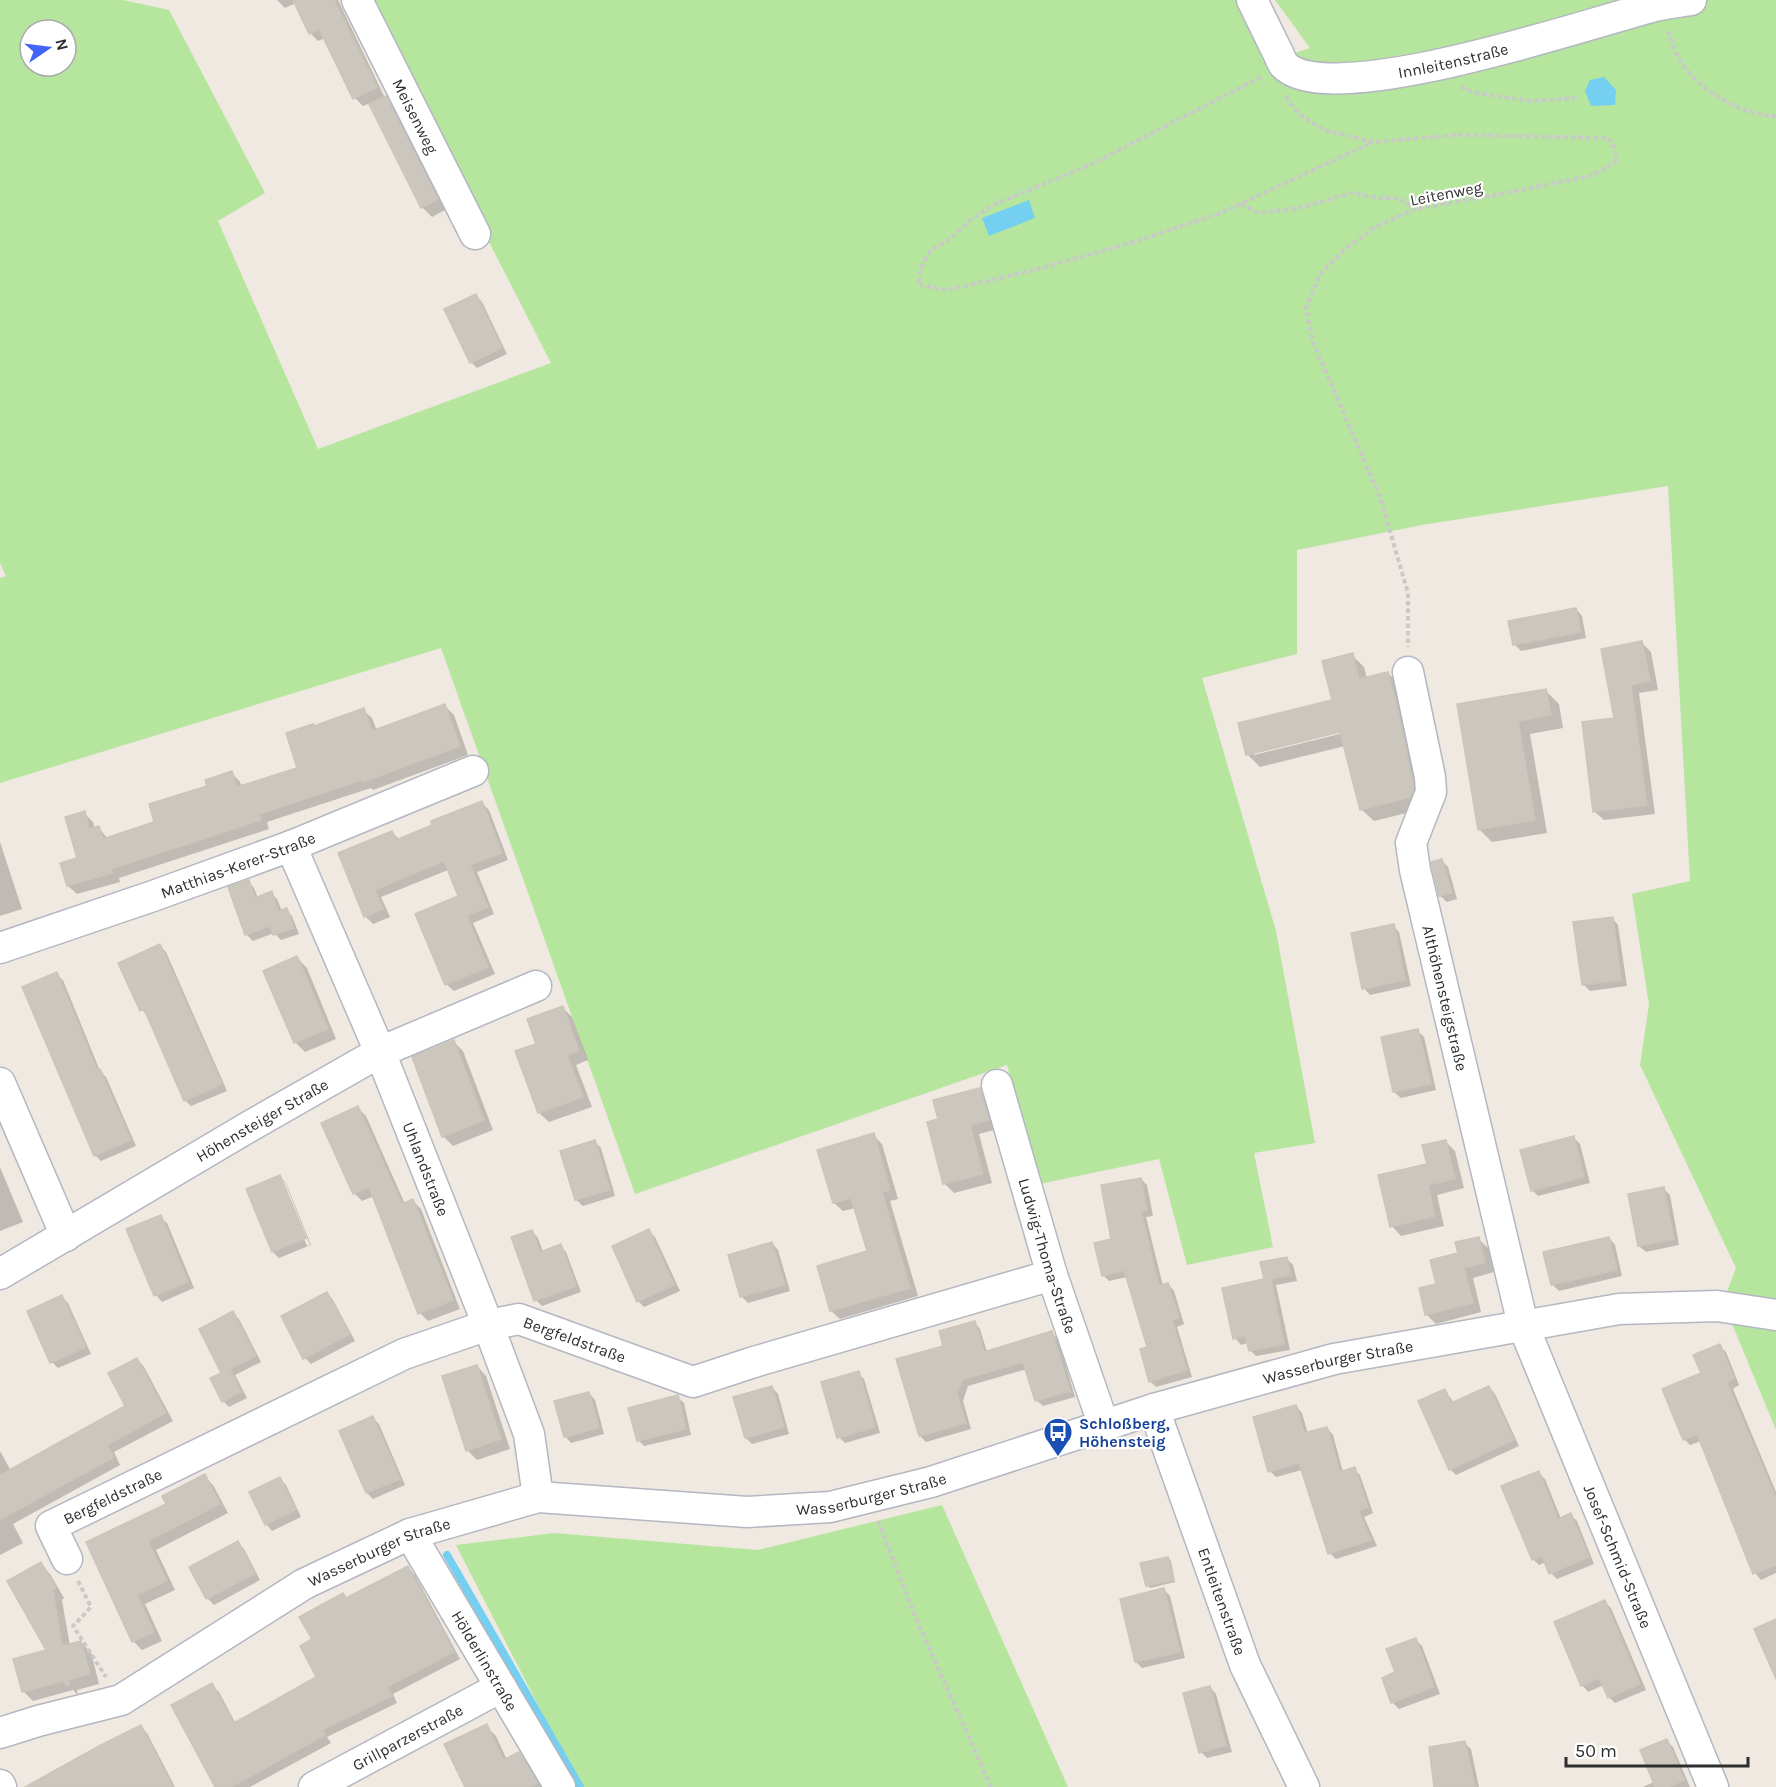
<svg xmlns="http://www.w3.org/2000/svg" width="1776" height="1787" font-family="Karla,sans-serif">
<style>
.green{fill:#b6e59e;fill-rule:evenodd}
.water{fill:#75cff0}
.shadow{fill:#0003;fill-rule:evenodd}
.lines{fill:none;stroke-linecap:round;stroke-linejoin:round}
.stream{stroke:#75cff0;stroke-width:8}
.building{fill:#cbc7bf;stroke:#cbc5ba;stroke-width:1.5}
.minor-casing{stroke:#b4b7c1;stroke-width:33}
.path{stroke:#c9c9c9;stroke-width:4;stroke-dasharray:4.5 3;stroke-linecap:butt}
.minor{stroke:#fff;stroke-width:30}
.labels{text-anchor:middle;stroke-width:4.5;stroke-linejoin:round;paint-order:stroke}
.street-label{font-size:16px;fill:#2e2e2e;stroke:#fff}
.transit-label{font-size:16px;font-weight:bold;fill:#164399;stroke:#fff;text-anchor:start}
</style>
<rect width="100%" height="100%" fill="#efe9e1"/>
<g class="green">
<path d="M 0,0 L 123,0 L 169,10 L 265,193 L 218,221 L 318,449 L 551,363 L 365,0 L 1236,0 L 1265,63 L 1310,48 L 1275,0 L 1776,0 L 1776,1430 L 1723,1302 L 1736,1268 L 1640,1065 L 1649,1005 L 1632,894 L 1690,881 L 1668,486 L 1422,525 L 1297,550 L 1297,654 L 1202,678 L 1276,931 L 1315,1143 L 1254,1153 L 1273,1247 L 1187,1265 L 1159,1159 L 1040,1184 L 1007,1065 L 635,1194 L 441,648 L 0,783 L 0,578 L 6,576 L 0,563 ZM 30,30 L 66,30 L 66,66 L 30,66 Z"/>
<polygon points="942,1505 1068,1787 580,1787 456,1545 554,1533 758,1550"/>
</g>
<g class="water">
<polygon points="1604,77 1616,90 1615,105 1591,106 1585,91 1590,80"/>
<polygon points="1029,200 1035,218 989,236 982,218"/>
</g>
<g class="shadow">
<polygon points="277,0 338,0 385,98 395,107 447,209 432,217 422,207 371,103 363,106 355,98 325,38 318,41 310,33 296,3 285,8"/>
<polygon points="476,296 482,302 507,354 477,368 471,362"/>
<polygon points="1576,609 1582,616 1586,638 1521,651 1514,644"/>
<polygon points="1642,643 1651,652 1658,690 1639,693 1655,814 1604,820 1595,812 1616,719"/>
<path d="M 1352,655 L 1364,667 L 1367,679 L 1388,673 L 1400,685 L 1423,809 L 1374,821 L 1361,809 L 1345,746 L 1260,767 L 1248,755 L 1240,724 L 1334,701 ZM 1347,729 L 1348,732 L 1254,755 L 1254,752 Z"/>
<polygon points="1546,691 1559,704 1563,728 1530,734 1547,833 1492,842 1479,829 1458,706"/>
<polygon points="445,706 454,715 468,755 373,790 371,788 267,822 269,829 119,878 120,882 77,894 68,886 62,864 79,859 84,813 93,822 95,829 99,828 108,839 156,823 232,773 240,782 242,787 299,769 314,727 363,710 372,718 377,731"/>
<polygon points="482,803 489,810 508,860 477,872 494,914 473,923 495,974 454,991 446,984 460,896 448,870 381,897 390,917 373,924 365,916 392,832 400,840"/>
<polygon points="0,842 22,909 0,916"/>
<polygon points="1442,861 1448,867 1457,899 1447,902 1440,896 1433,863"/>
<polygon points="248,881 254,888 258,898 271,893 277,899 282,911 286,910 292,916 299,934 281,940 274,933 253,941 246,934"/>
<polygon points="1612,918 1618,925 1627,986 1590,991 1583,984"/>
<polygon points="1393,926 1399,932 1411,986 1370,995 1364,988"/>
<polygon points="160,946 166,952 227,1091 191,1106 185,1100 148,1016 142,1010"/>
<polygon points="297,958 307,968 336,1039 305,1052 295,1042"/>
<polygon points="56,974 63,980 100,1071 106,1077 136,1146 101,1161 95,1155"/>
<polygon points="562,1007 572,1017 588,1060 576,1065 592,1107 549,1122 539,1113 517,1052 538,1044"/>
<polygon points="1417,1030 1424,1037 1436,1090 1401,1098 1394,1092"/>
<polygon points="453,1041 463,1051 493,1130 453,1146 443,1136"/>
<polygon points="980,1090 990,1100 998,1129 979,1134 992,1183 954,1193 944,1183 940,1120"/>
<polygon points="358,1108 366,1116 405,1204 413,1201 421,1209 460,1309 428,1321 420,1313 374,1196 362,1201 354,1193"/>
<polygon points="873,1135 882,1144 898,1199 890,1201 918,1296 840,1319 831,1311 818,1267 869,1252 856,1208 843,1211 834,1203 819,1151"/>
<polygon points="1574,1138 1580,1144 1590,1183 1538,1196 1532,1190"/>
<polygon points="1445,1141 1455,1151 1464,1188 1437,1195 1444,1226 1401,1236 1392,1226 1428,1165"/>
<polygon points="595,1142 601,1148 615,1196 583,1206 576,1200"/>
<polygon points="0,1167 23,1222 0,1231"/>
<path d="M 280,1177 L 286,1183 L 311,1245 L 279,1258 L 273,1252 ZM 282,1182 L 285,1182 L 310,1245 L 307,1246 Z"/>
<polygon points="1141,1179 1147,1185 1153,1216 1146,1217 1163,1286 1168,1284 1174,1291 1184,1324 1177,1327 1192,1377 1156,1387 1150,1381 1149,1348 1127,1277 1109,1281 1103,1275 1113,1240"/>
<polygon points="1663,1188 1670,1195 1679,1245 1646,1252 1639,1246"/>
<polygon points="160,1217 167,1223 194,1288 162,1302 156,1295 128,1230"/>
<polygon points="532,1231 538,1238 543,1252 560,1246 566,1252 581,1292 542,1306 536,1300"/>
<polygon points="649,1231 655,1237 680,1291 644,1307 638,1301"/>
<polygon points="1478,1238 1488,1248 1494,1272 1473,1278 1481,1312 1436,1324 1426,1314 1438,1285 1459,1254"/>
<polygon points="1609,1238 1615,1245 1622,1276 1559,1291 1552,1284"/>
<polygon points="772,1243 778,1250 790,1291 748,1303 742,1297 730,1256"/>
<polygon points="1287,1259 1293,1265 1297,1281 1276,1285 1290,1350 1256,1356 1250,1350 1248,1343 1241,1345 1235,1338 1265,1280"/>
<polygon points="327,1293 333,1300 355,1341 311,1364 305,1358"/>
<polygon points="61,1297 68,1303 91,1354 58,1368 52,1362"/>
<polygon points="233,1313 239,1319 261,1362 235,1375 247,1398 229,1407 223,1401 223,1373"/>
<polygon points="974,1322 980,1329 987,1352 1052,1333 1058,1339 1075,1397 1043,1406 1036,1400 1027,1369 968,1386 963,1401 971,1429 926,1442 920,1436 945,1347"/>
<polygon points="1719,1346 1726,1352 1739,1385 1733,1389 1776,1492 1776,1573 1761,1580 1755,1573 1701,1441 1690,1445 1684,1439 1703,1374"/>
<polygon points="137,1359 144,1367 173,1421 114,1452 120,1465 13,1524 23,1543 0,1555 0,1451 11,1471 127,1406"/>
<polygon points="477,1366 486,1376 510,1449 477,1460 467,1450"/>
<polygon points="858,1373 864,1379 880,1433 845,1443 839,1437"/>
<polygon points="772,1387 778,1394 789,1434 752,1444 746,1438"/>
<polygon points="1489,1387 1495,1394 1519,1446 1456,1475 1450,1469 1445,1390 1454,1403"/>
<polygon points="589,1393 595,1400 604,1434 571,1443 565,1436"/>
<polygon points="677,1397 684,1403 691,1435 644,1446 638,1440"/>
<polygon points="1296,1406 1302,1413 1308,1434 1327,1428 1333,1435 1343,1472 1354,1469 1360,1475 1373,1513 1364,1517 1377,1546 1336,1559 1330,1553 1302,1470 1276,1477 1270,1471"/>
<polygon points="373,1418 379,1424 405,1485 373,1499 367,1493"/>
<polygon points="1538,1473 1545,1479 1561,1519 1571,1515 1577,1521 1594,1564 1557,1579 1551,1573 1546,1562 1539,1565 1533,1559"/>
<polygon points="204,1476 213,1485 228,1513 156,1550 175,1590 145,1604 162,1641 142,1650 133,1641 87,1543 168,1505"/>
<polygon points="280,1479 286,1485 301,1517 272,1531 266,1524"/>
<polygon points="238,1543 244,1549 260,1580 214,1605 208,1599 191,1568"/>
<polygon points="1168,1558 1171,1561 1175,1582 1150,1588 1147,1585"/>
<polygon points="41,1564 50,1574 64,1598 62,1600 70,1646 81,1643 91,1652 99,1684 77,1690 78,1695 73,1690 33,1701 23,1691 48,1651"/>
<polygon points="408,1568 415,1575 460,1659 393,1694 397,1703 327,1737 331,1743 250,1787 217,1787 212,1685 219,1692 236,1724 318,1678 314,1640 343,1595 347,1599"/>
<polygon points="1164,1590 1170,1596 1185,1658 1142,1668 1136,1662"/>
<polygon points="1605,1602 1611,1608 1646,1690 1615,1703 1609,1697 1604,1685 1588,1692 1582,1685"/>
<polygon points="1415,1639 1422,1646 1440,1694 1399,1709 1393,1703 1384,1678 1397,1673"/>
<polygon points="1210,1687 1216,1694 1232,1752 1207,1758 1201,1752"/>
<polygon points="486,1726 496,1736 507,1760 519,1754 529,1764 543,1787 467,1787"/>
<polygon points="140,1727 147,1733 175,1787 30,1787"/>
<polygon points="1667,1741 1673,1747 1690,1787 1643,1787 1654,1782"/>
<polygon points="1464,1742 1471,1749 1479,1787 1435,1787"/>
</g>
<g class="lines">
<polyline class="stream" points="447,1555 580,1787"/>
</g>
<g class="building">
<polygon points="293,0 334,0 377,87 353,99 319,29 309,34"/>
<polygon points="386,96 438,199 421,208 369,104"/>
<polygon points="476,294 502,348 470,363 444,309"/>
<polygon points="1576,608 1581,632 1513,645 1508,621"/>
<polygon points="1642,641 1650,681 1631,685 1647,805 1593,812 1582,722 1614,718 1601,649"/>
<polygon points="1353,653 1359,679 1388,672 1399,715 1414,789 1410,797 1360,810 1340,732 1246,755 1238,723 1332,700 1322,661"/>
<polygon points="1546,689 1551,715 1518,721 1535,820 1478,830 1457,704"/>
<polygon points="445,704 460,746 363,782 362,780 259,814 261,820 111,869 113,873 67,886 60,863 77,858 65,817 85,811 89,829 99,826 103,839 154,822 149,804 207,786 205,780 232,771 237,787 297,768 286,733 313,724 314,726 364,708 372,731"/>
<polygon points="482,801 502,853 470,865 488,907 467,916 488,967 445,985 415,914 458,896 444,861 375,890 383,909 364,917 338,853 392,831 396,840 432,825 431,821"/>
<polygon points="1442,859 1452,893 1439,896 1431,862"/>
<polygon points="249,880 255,898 272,891 278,911 287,908 294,928 273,935 270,926 245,935 228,887"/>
<polygon points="1613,917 1621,980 1582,985 1573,922"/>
<polygon points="1394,924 1405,980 1362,989 1351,933"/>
<polygon points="160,944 222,1084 184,1101 144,1009 140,1011 118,963"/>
<polygon points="297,956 328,1029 294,1043 263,971"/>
<polygon points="57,972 97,1070 100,1069 131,1140 94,1156 22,987"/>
<polygon points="563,1006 579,1051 567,1055 583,1097 538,1113 515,1051 536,1044 527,1019"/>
<polygon points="1418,1029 1431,1084 1393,1092 1381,1037"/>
<polygon points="454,1040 484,1120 442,1137 412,1057"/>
<polygon points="980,1088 989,1120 970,1125 983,1174 943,1184 927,1122 938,1119 933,1100"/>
<polygon points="358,1106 402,1204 413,1199 453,1300 418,1314 369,1187 353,1194 321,1123"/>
<polygon points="874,1133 890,1190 882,1192 910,1288 830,1311 817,1266 867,1251 851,1198 833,1203 817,1150"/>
<polygon points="1574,1136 1584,1177 1531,1191 1520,1150"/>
<polygon points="595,1140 610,1190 575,1200 560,1151"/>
<polygon points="1446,1140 1455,1179 1428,1185 1435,1216 1390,1227 1378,1175 1427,1164 1422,1145"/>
<polygon points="280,1175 306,1238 272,1252 246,1189"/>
<polygon points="1141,1178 1147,1210 1141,1211 1159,1286 1168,1283 1179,1318 1172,1320 1187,1370 1149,1382 1140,1349 1147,1347 1124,1270 1102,1276 1094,1243 1111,1239 1101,1185"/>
<polygon points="1664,1187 1674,1239 1638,1246 1628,1194"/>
<polygon points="161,1215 188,1282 154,1296 126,1229"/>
<polygon points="649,1229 674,1285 637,1302 612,1246"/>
<polygon points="532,1230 540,1252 561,1244 576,1286 534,1301 511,1237"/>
<polygon points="1479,1237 1485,1263 1464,1268 1473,1303 1425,1315 1419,1288 1436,1284 1430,1260 1458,1253 1455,1242"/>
<polygon points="1609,1237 1617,1270 1551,1285 1543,1252"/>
<polygon points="772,1242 785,1285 740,1297 728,1255"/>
<polygon points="1287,1257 1291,1275 1271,1279 1284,1344 1249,1351 1245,1336 1233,1339 1222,1288 1264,1279 1260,1262"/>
<polygon points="327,1292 350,1334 303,1359 281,1316"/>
<polygon points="62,1295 86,1347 50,1363 27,1311"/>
<polygon points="233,1311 256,1356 230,1369 241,1392 222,1402 210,1378 221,1373 199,1329"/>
<polygon points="975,1321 984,1352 1052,1331 1070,1391 1035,1401 1023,1362 962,1380 957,1394 966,1423 919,1436 896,1359 943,1346 939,1331"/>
<polygon points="1720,1344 1734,1378 1727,1383 1776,1498 1776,1565 1753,1574 1697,1434 1683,1440 1662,1389 1701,1373 1693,1355"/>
<polygon points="137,1358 166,1413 107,1445 114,1457 0,1520 0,1475 125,1406 108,1373"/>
<polygon points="477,1365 501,1439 466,1451 442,1376"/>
<polygon points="859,1371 875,1427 837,1438 821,1382"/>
<polygon points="772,1386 784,1427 745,1438 733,1397"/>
<polygon points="1489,1386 1514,1440 1449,1470 1418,1401 1445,1389 1451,1403"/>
<polygon points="589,1392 599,1428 564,1437 554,1401"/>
<polygon points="678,1395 686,1429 637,1441 628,1408"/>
<polygon points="1296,1405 1304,1433 1327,1427 1340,1472 1355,1467 1368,1507 1359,1511 1371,1540 1328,1554 1299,1463 1268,1472 1253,1417"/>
<polygon points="373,1416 400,1479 366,1493 339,1431"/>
<polygon points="1539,1471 1558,1519 1571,1513 1589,1557 1549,1574 1542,1556 1532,1560 1501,1486"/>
<polygon points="205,1474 220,1504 148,1541 167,1581 137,1595 154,1632 132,1642 86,1542 166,1504 162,1496"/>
<polygon points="280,1477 296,1510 265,1525 249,1492"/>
<polygon points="238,1541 255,1574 206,1599 189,1567"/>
<polygon points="1168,1557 1174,1580 1146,1586 1140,1563"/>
<polygon points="41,1562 56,1588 53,1590 62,1646 81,1641 90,1674 68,1680 69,1685 67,1686 64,1681 22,1692 13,1659 46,1650 7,1581"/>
<polygon points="408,1566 454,1652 387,1687 392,1696 322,1730 325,1735 231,1787 215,1787 171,1705 212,1683 234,1723 316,1677 300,1646 312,1639 299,1617 343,1593 346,1598"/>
<polygon points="1164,1588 1180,1652 1135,1662 1120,1599"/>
<polygon points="1605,1600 1640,1684 1608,1698 1599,1678 1581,1686 1554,1622"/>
<polygon points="1776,1619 1776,1679 1754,1629"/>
<polygon points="1416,1638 1434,1687 1391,1703 1382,1678 1395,1672 1386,1649"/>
<polygon points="1210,1686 1226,1745 1199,1753 1183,1693"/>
<polygon points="487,1724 503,1760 519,1752 538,1783 529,1787 465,1787 444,1744"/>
<polygon points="141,1725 173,1787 25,1787 99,1746"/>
<polygon points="1667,1739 1684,1780 1668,1787 1655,1787 1640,1750"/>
<polygon points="1465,1741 1475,1787 1434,1787 1429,1747"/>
</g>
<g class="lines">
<g class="minor-casing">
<g id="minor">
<path id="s1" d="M 357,0 L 475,234"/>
<path id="s2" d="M 1252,0 C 1260,16 1268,33 1276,49 C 1279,54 1281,61 1284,65 C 1329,112 1593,22 1655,6 C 1667,3 1679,2 1691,0"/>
<path id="s3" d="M 1408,672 L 1430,777 L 1431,792 L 1411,843 L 1415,870 L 1523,1325 L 1713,1787"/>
<path id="s4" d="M 291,846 L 380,1052 L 488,1325 L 529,1434 L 538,1497"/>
<path id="s5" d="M 0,948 L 153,896 L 291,846 L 473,771"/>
<polyline points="0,1083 66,1236"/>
<path id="s6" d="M 997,1085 L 1052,1275 L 1104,1426"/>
<path id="s7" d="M 0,1274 L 252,1125 L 380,1052 L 536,986"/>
<path id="s8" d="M 1154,1409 L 1245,1665 L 1304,1787"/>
<path id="s9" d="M 410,1534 L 560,1787"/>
<path id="s10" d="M 67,1559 L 51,1526 L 404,1354 L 488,1325 L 519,1319 L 693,1382 L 754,1362 L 1052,1275"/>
<path id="s11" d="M 0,1733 L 38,1721 L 121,1700 L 304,1584 L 410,1534 L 538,1497 L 747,1512 L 830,1507 L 931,1482 L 1154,1409 L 1334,1359 L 1619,1309 L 1717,1306 L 1776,1315"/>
<polyline points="0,1785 1,1787"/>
<path id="s12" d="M 314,1787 L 501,1687"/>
</g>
</g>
<g class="path">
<path d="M 1668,31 C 1672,41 1675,53 1681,62 C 1699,90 1742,116 1776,116"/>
<polyline points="1261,77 1092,164 993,205 970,220 951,238 930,251 922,265 918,284 944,290 966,286 1038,269 1134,242 1221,213 1373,142"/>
<polyline points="1461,87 1476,93 1531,101 1575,98"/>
<polyline points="1286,97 1298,114 1324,130 1373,142 1457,135 1608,138 1616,150 1615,162 1593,175 1507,193 1415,209 1375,227 1342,252 1321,273 1306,308 1313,342 1380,497 1408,593 1408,647"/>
<polyline points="1241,204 1259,213 1299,208 1352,193 1380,198 1399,198 1414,209"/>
<polyline points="878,1521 915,1616 991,1787"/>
<polyline points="78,1581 91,1607 73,1626 106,1677"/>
</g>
<use href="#minor" class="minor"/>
</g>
<defs>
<g id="bus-pin" transform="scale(1.5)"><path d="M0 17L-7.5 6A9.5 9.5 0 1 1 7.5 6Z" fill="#1a4fb4" stroke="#fff"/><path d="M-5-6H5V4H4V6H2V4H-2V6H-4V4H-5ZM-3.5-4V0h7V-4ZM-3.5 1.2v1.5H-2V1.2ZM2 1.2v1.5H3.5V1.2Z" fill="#fff"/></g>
</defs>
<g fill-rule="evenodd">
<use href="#bus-pin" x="1058" y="1432"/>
</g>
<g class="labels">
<g class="street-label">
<text dy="6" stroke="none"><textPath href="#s2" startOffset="246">Innleitenstraße</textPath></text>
<text dy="6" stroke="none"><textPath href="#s1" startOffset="130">Meisenweg</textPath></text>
<text transform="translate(1446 193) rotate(-11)" y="6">Leitenweg</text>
<text dy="6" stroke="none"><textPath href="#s5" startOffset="252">Matthias-Kerer-Straße</textPath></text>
<text dy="6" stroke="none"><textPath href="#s3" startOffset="336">Althöhensteigstraße</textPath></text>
<text dy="6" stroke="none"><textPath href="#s7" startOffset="304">Höhensteiger Straße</textPath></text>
<text dy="6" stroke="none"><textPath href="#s4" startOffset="350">Uhlandstraße</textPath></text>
<text dy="6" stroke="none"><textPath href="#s6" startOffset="178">Ludwig-Thoma-Straße</textPath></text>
<text dy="6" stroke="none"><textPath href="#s10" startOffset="609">Bergfeldstraße</textPath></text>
<text dy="6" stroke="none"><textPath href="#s11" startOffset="1414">Wasserburger Straße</textPath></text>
<text dy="6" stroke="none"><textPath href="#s11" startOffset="928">Wasserburger Straße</textPath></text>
<text dy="6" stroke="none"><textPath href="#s10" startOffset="105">Bergfeldstraße</textPath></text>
<text dy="6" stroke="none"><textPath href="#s11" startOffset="424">Wasserburger Straße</textPath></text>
<text dy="6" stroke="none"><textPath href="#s3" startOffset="922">Josef-Schmid-Straße</textPath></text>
<text dy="6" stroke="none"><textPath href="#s8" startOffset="204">Entleitenstraße</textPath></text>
<text dy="6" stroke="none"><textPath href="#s9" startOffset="147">Hölderlinstraße</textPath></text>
<text dy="6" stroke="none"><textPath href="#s12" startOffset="106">Grillparzerstraße</textPath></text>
</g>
<g class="transit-label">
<text x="1079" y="1429">Schloßberg,<tspan x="1079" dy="18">Höhensteig</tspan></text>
</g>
</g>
<g transform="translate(48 48) rotate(76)"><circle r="28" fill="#ffffff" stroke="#ababab" stroke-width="1.5"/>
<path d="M0-4.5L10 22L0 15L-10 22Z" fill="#4264fb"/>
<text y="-9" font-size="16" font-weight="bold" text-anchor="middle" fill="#2e2e2e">N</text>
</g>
<path d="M1566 1757v9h182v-9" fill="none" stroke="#2e2e2e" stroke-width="3"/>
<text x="1575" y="1757" font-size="18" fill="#2e2e2e" stroke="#ffffff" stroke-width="4.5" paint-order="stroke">50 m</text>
</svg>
